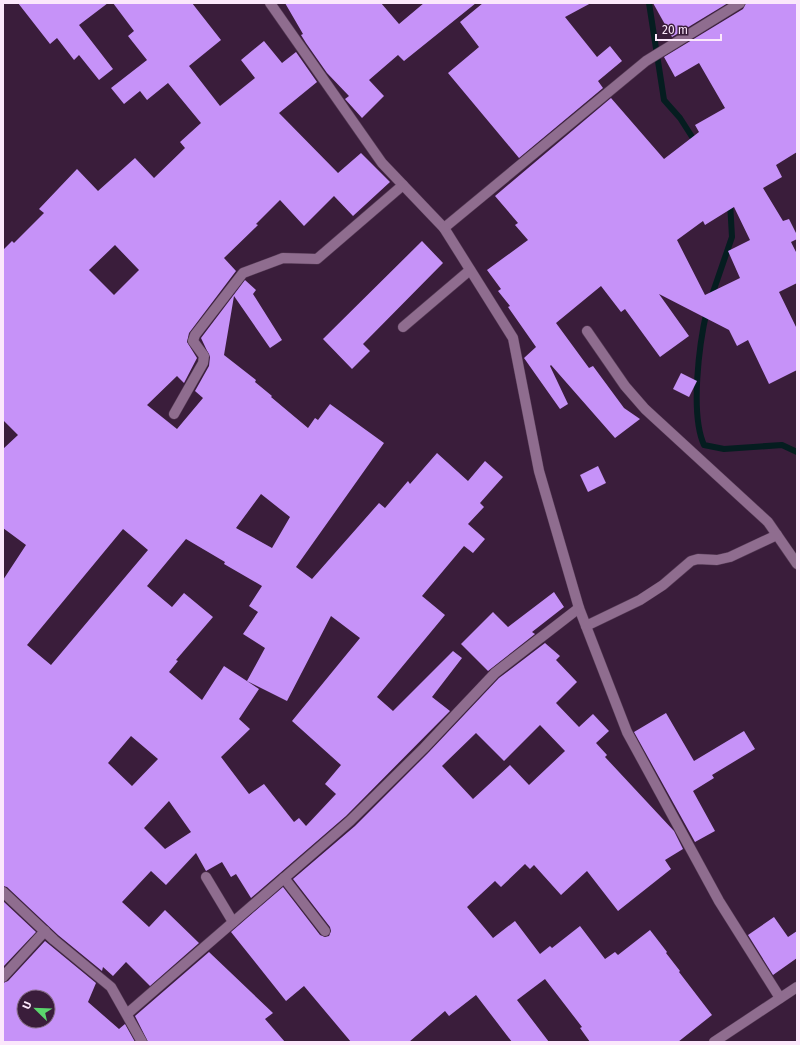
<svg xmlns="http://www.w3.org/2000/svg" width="800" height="1045" font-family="'Fira Sans',sans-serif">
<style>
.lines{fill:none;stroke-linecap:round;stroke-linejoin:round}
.stream{stroke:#051d20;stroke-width:6}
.building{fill:#c692f8;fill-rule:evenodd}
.service-casing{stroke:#553b55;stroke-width:11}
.minor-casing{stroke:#553b55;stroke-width:11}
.service{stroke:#8f6d8f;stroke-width:10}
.minor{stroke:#8f6d8f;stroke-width:10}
</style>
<rect width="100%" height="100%" fill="#3a1d3b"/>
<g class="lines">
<g class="stream">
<polyline points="649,3 664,100 680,118 696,143"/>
<polyline points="711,298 732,237 730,202"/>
<path d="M 707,310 C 699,344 690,414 704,445 L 724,449 L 782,445 L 797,452"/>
</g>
</g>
<g class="building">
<polygon points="18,3 108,3 79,25 113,69 99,80 79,55 74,60 57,38 50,44"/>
<path d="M 113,3 L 192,3 L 221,40 L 189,66 L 220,106 L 255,78 L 241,60 L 264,41 L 282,63 L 296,52 L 317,82 L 279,113 L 338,173 L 361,153 L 390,182 L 353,216 L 334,196 L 304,226 L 280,200 L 256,224 L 258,225 L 224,258 L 236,271 L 189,333 L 187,342 L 197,358 L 184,383 L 177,376 L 147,405 L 177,429 L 203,398 L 195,391 L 209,366 L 210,357 L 201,338 L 245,280 L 256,290 L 253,294 L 282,340 L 270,348 L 234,296 L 224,355 L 256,380 L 255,382 L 272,396 L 271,397 L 308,428 L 315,418 L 318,420 L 330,404 L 384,443 L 296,567 L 312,579 L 379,503 L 385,508 L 408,481 L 410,484 L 437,453 L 468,481 L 485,461 L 503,477 L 480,503 L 484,507 L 468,524 L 485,539 L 473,553 L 464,546 L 422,596 L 445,615 L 377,697 L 393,711 L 453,651 L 462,658 L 432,697 L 450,711 L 346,816 L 251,898 L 236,874 L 231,877 L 222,862 L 206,871 L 196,853 L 166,885 L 151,871 L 122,902 L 149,927 L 165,910 L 199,943 L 150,986 L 126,962 L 113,976 L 103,967 L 102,971 L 58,935 L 7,887 L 3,886 L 3,580 L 26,545 L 3,528 L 3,449 L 18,435 L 3,420 L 3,250 L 12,241 L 14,243 L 44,213 L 39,209 L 77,169 L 98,191 L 135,158 L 154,178 L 185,148 L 180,142 L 201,123 L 168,83 L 147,100 L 140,91 L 124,104 L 111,88 L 147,60 L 128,36 L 134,31 ZM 115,245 L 139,270 L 114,295 L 89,270 ZM 261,494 L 290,517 L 272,548 L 236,528 ZM 123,529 L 148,550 L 51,665 L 27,645 ZM 186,539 L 225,562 L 224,564 L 262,586 L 249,606 L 258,612 L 243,634 L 265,648 L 247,681 L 287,701 L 331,616 L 360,638 L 292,721 L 341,765 L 325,784 L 336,794 L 306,826 L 299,818 L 294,822 L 264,784 L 249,794 L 221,757 L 250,729 L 239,719 L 259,689 L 224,666 L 202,700 L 169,672 L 178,661 L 176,660 L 213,617 L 184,593 L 172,607 L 147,586 ZM 131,736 L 158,759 L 132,786 L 108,763 ZM 169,801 L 191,832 L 165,849 L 144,828 Z"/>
<polygon points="285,3 381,3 399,24 424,3 476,3 404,61 398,55 369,80 384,96 362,118 345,99 349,96 327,73 306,43 301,35 303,34"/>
<polygon points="483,3 591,3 565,17 597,57 610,46 622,61 598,81 603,88 519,158 448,73 479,47 460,22"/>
<polygon points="653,3 728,3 672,37"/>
<path d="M 746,3 L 797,3 L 797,152 L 776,165 L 782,177 L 763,188 L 783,221 L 789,219 L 797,235 L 797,239 L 791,242 L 797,254 L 797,283 L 779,292 L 797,329 L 797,370 L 769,384 L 748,340 L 737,346 L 729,330 L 659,294 L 689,336 L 660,357 L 625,309 L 621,312 L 601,286 L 556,323 L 589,368 L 593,366 L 624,408 L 640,419 L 615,438 L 551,365 L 550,366 L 568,404 L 560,409 L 524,358 L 536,347 L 508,307 L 510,306 L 498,291 L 501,289 L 487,270 L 528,240 L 515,225 L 518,223 L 495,196 L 611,98 L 664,159 L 699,132 L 695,125 L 725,108 L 699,63 L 675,77 L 664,57 L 743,9 ZM 734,207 L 750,240 L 728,251 L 740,278 L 705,295 L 677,240 L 703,221 L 705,225 Z"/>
<polygon points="422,241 443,263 363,344 370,351 352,369 323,339"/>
<polygon points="681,373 697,381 689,397 673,389"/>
<polygon points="598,466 606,483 588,492 580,475"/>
<polygon points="554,592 564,607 532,632 535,634 488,671 461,644 493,612 508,627"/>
<path d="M 545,643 L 560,656 L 556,660 L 577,682 L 556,703 L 579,727 L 593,714 L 609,731 L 596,743 L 607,755 L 605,757 L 674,831 L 683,849 L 665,860 L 671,869 L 618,911 L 587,871 L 561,895 L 534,865 L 530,869 L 525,864 L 501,887 L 495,881 L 467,907 L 493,938 L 515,921 L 540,954 L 550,946 L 552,948 L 580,926 L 605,959 L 615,952 L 618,955 L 650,930 L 667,952 L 666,953 L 680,971 L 679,972 L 712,1015 L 678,1042 L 590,1042 L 580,1028 L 582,1027 L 545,979 L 517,1000 L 549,1042 L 512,1042 L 476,995 L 449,1016 L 445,1011 L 409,1042 L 351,1042 L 304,986 L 286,1001 L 231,932 L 283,887 L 320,935 L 325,937 L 329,936 L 331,931 L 330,927 L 293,879 L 355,826 L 429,752 L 499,678 ZM 540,725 L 565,751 L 529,785 L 510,765 L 473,799 L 442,766 L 476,733 L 504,761 Z"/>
<polygon points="666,713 694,761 744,731 755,749 712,775 714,778 693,791 715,831 695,842 634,732"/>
<polygon points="3,901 36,932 3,967"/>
<polygon points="774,917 788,937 797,931 797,958 773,975 748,935"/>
<path d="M 45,941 L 96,983 L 88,1002 L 119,1029 L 125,1024 L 135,1042 L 3,1042 L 3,983 L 8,981 ZM 24,997 L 48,997 L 48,1021 L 24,1021 Z"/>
<polygon points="209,952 273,1013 265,1019 285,1042 148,1042 135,1016"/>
</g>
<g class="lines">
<g class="service-casing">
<polyline id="service" points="403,327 470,270"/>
</g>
<g class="minor-casing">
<g id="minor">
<polyline points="270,3 382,163 444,228 513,338 539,471 579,608 627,732 719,901 780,998"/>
<polyline points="444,228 646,61 740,3"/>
<polyline points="587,331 625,386 645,409 768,522 797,564"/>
<polyline points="174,414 203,363 204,356 193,341 195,335 243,273 283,258 317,259 403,185"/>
<polyline points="586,626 640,600 663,585 691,561 698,559 717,560 730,557 777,535"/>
<polyline points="206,877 233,922"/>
<polyline points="284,878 325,931"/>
<polyline points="3,892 54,940 111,987 142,1042"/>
<polyline points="3,977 45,931"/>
<polyline points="128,1013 350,821 424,748 495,673 579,608"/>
<polyline points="714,1042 797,987"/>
</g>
</g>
<use href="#service" class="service"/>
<use href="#minor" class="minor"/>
</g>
<rect width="800" height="1045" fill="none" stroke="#fbe8fb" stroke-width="8"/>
<g transform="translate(36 1009) rotate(293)"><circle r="19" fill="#3a1d3b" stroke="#876e88"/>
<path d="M0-3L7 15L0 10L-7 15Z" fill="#5bd56d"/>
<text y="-6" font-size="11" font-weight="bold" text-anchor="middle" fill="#fbe8fb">U</text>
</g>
<path d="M656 34v6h65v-6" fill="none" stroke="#fbe8fb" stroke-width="2"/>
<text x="662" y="34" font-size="12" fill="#fbe8fb" stroke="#3a1d3b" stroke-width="3" paint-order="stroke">20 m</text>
</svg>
